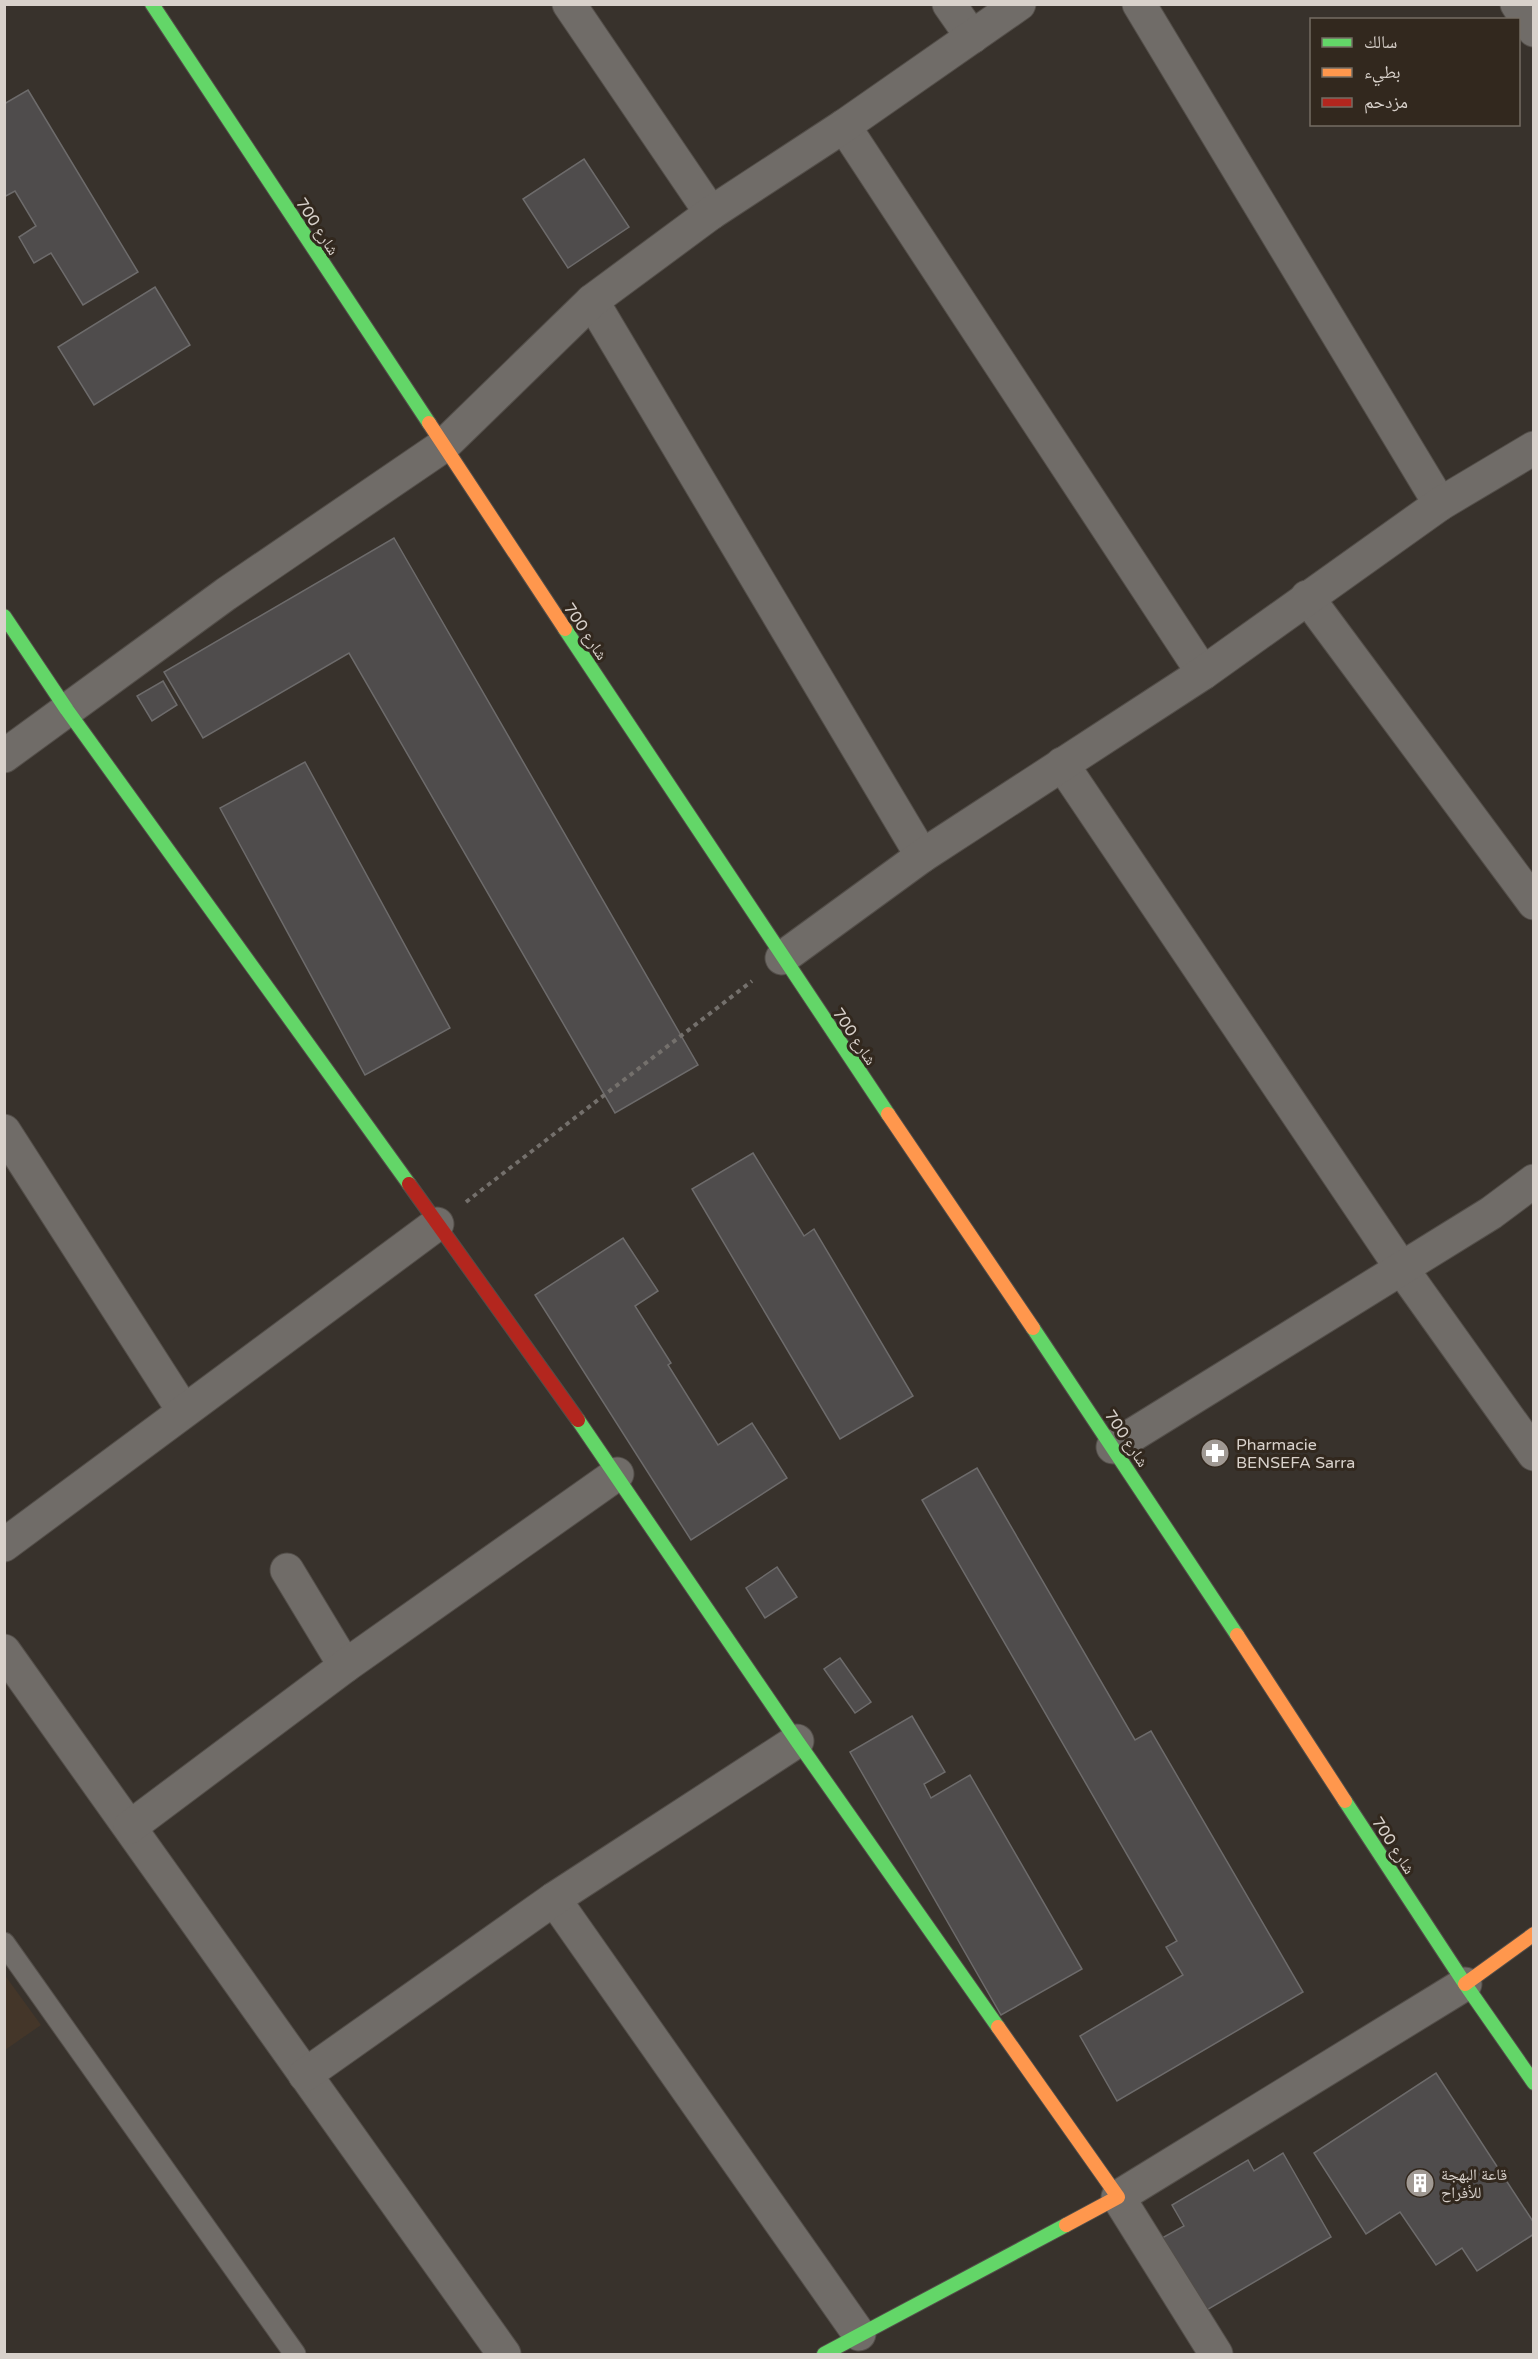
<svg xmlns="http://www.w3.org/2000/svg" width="1538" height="2359" font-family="'Varela Round','Noto Naskh Arabic',sans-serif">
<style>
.built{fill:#443629}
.building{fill:#4f4c4c;stroke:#6d6b6b;stroke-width:1.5}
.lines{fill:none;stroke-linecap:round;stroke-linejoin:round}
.lane-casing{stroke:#534e49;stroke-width:23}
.street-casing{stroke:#534e49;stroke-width:35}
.fast-casing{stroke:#534e49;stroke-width:16}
.slow-casing{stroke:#534e49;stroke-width:16}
.jam-casing{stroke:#534e49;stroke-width:16}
.path{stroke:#74706c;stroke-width:4;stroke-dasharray:4.5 4.5;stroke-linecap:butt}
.lane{stroke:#706c68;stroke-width:21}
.street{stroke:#706c68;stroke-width:33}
.fast{stroke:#63d668;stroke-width:14}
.slow{stroke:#ff974d;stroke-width:14}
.jam{stroke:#b3261e;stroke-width:14}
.labels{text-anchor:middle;stroke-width:6;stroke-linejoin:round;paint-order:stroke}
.street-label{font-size:16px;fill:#d8d1cb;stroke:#32281e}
.poi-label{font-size:16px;fill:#d8d1cb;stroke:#32281e;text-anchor:start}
</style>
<rect width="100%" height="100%" fill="#38322c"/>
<polygon class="built" points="4,1974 41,2025 5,2050 4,2050"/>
<g class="building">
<polygon points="28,90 138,272 83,305 51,253 34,263 19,237 36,226 15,191 4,197 4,104"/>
<polygon points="584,159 629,227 568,268 523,199"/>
<polygon points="155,287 190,345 94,405 58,347"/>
<polygon points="394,538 698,1065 615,1113 349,653 203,738 164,672"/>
<polygon points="163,681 177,705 152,721 137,696"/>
<polygon points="305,762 450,1028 365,1075 220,808"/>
<polygon points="753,1153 804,1236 814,1229 913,1396 840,1439 692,1189"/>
<polygon points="623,1238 658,1291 635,1306 671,1363 668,1365 718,1445 752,1423 787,1478 691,1540 535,1295"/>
<polygon points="977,1468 1135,1740 1151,1731 1303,1992 1117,2101 1080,2036 1183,1975 1166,1947 1177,1941 922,1500"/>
<polygon points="777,1567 797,1597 765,1618 746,1588"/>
<polygon points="840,1658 871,1702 855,1713 824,1669"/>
<polygon points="912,1716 945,1772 924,1784 931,1798 970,1775 1082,1969 1001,2015 850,1752"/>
<polygon points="1436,2073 1534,2223 1534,2234 1477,2271 1462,2248 1436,2265 1400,2212 1366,2234 1314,2153"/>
<polygon points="1283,2153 1331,2237 1205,2311 1162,2238 1184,2226 1172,2205 1248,2160 1254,2171"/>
</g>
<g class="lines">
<g class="lane-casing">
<polyline id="lane" points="4,1943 295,2354"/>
</g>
<g class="street-casing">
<g id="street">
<polyline points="569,4 711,213"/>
<polyline points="949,4 972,37"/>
<polyline points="1139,4 1440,504"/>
<polyline points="1517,4 1534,30"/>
<polyline points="844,126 1203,673"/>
<polyline points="592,301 922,856"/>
<polyline points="1307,597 1534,903"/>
<polyline points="4,756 226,594 443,446 592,301 711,213 844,126 1019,4"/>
<polyline points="1062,764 1402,1269 1534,1454"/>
<polyline points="782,958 922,856 1203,673 1440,504 1534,448"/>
<polyline points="4,1131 183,1410"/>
<polyline points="1113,1447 1491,1213 1534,1181"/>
<polyline points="4,1545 437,1224"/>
<polyline points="287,1570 345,1666"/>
<polyline points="4,1651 504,2354"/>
<polyline points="130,1827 345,1666 617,1474"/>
<polyline points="554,1899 859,2334"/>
<polyline points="305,2075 554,1899 797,1741"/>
<polyline points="1216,2354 1118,2197 1465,1984"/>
</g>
</g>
<g class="fast-casing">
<g id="fast">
<polyline points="152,4 429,423"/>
<polyline points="4,616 67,710 409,1184"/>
<polyline points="565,629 888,1114"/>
<polyline points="1033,1328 1237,1635"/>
<polyline points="578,1420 797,1741 998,2027"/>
<polyline points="1345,1801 1465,1984 1534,2083"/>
<polyline points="824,2354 1066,2225"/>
</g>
</g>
<g class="slow-casing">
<g id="slow">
<polyline points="429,423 565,629"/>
<polyline points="888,1114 1033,1328"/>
<polyline points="1237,1635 1345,1801"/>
<polyline points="1465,1984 1534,1934"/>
<polyline points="998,2027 1118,2197 1066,2225"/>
</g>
</g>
<g class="jam-casing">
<polyline id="jam" points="409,1184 578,1420"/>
</g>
<polyline class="path" points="466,1202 752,981"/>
<use href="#lane" class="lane"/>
<use href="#street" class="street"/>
<use href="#fast" class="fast"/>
<use href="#slow" class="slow"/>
<use href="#jam" class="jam"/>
</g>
<defs>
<g id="pharmacy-disc" transform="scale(1.5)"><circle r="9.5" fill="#a09993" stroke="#32281e"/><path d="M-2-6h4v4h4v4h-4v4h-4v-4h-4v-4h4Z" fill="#fff"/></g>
<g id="building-disc" transform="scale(1.5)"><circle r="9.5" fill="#a09993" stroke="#32281e"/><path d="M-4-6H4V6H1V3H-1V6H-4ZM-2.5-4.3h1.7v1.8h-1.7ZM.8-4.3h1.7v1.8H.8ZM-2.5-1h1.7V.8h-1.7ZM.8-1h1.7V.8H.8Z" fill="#fff"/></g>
</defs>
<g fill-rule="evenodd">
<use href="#pharmacy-disc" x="1215" y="1453"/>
<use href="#building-disc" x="1420" y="2183"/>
</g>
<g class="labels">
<g class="street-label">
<text transform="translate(318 226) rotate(57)" y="6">شارع 700</text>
<text transform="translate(586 631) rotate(56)" y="6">شارع 700</text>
<text transform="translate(855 1036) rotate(56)" y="6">شارع 700</text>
<text transform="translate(1127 1438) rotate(56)" y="6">شارع 700</text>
<text transform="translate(1394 1845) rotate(57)" y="6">شارع 700</text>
</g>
<g class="poi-label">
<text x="1236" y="1450">Pharmacie<tspan x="1236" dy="18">BENSEFA Sarra</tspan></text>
<text x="1441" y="2180">قاعة البهجة<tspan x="1441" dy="18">للأفراح</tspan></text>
</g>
</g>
<rect width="1538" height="2359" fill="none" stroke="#d8d1cb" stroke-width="12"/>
<rect x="1310" y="18" width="210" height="108" fill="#32281e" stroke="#746c63" stroke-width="1.5"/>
<rect x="1322" y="38" width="30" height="9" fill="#63d668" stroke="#746c63" stroke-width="1.5"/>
<text x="1364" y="48" font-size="18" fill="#d8d1cb">سالك</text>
<rect x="1322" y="68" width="30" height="9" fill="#ff974d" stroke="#746c63" stroke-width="1.5"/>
<text x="1364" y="78" font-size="18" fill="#d8d1cb">بطيء</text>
<rect x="1322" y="98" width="30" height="9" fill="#b3261e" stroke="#746c63" stroke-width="1.5"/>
<text x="1364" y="108" font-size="18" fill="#d8d1cb">مزدحم</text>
</svg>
